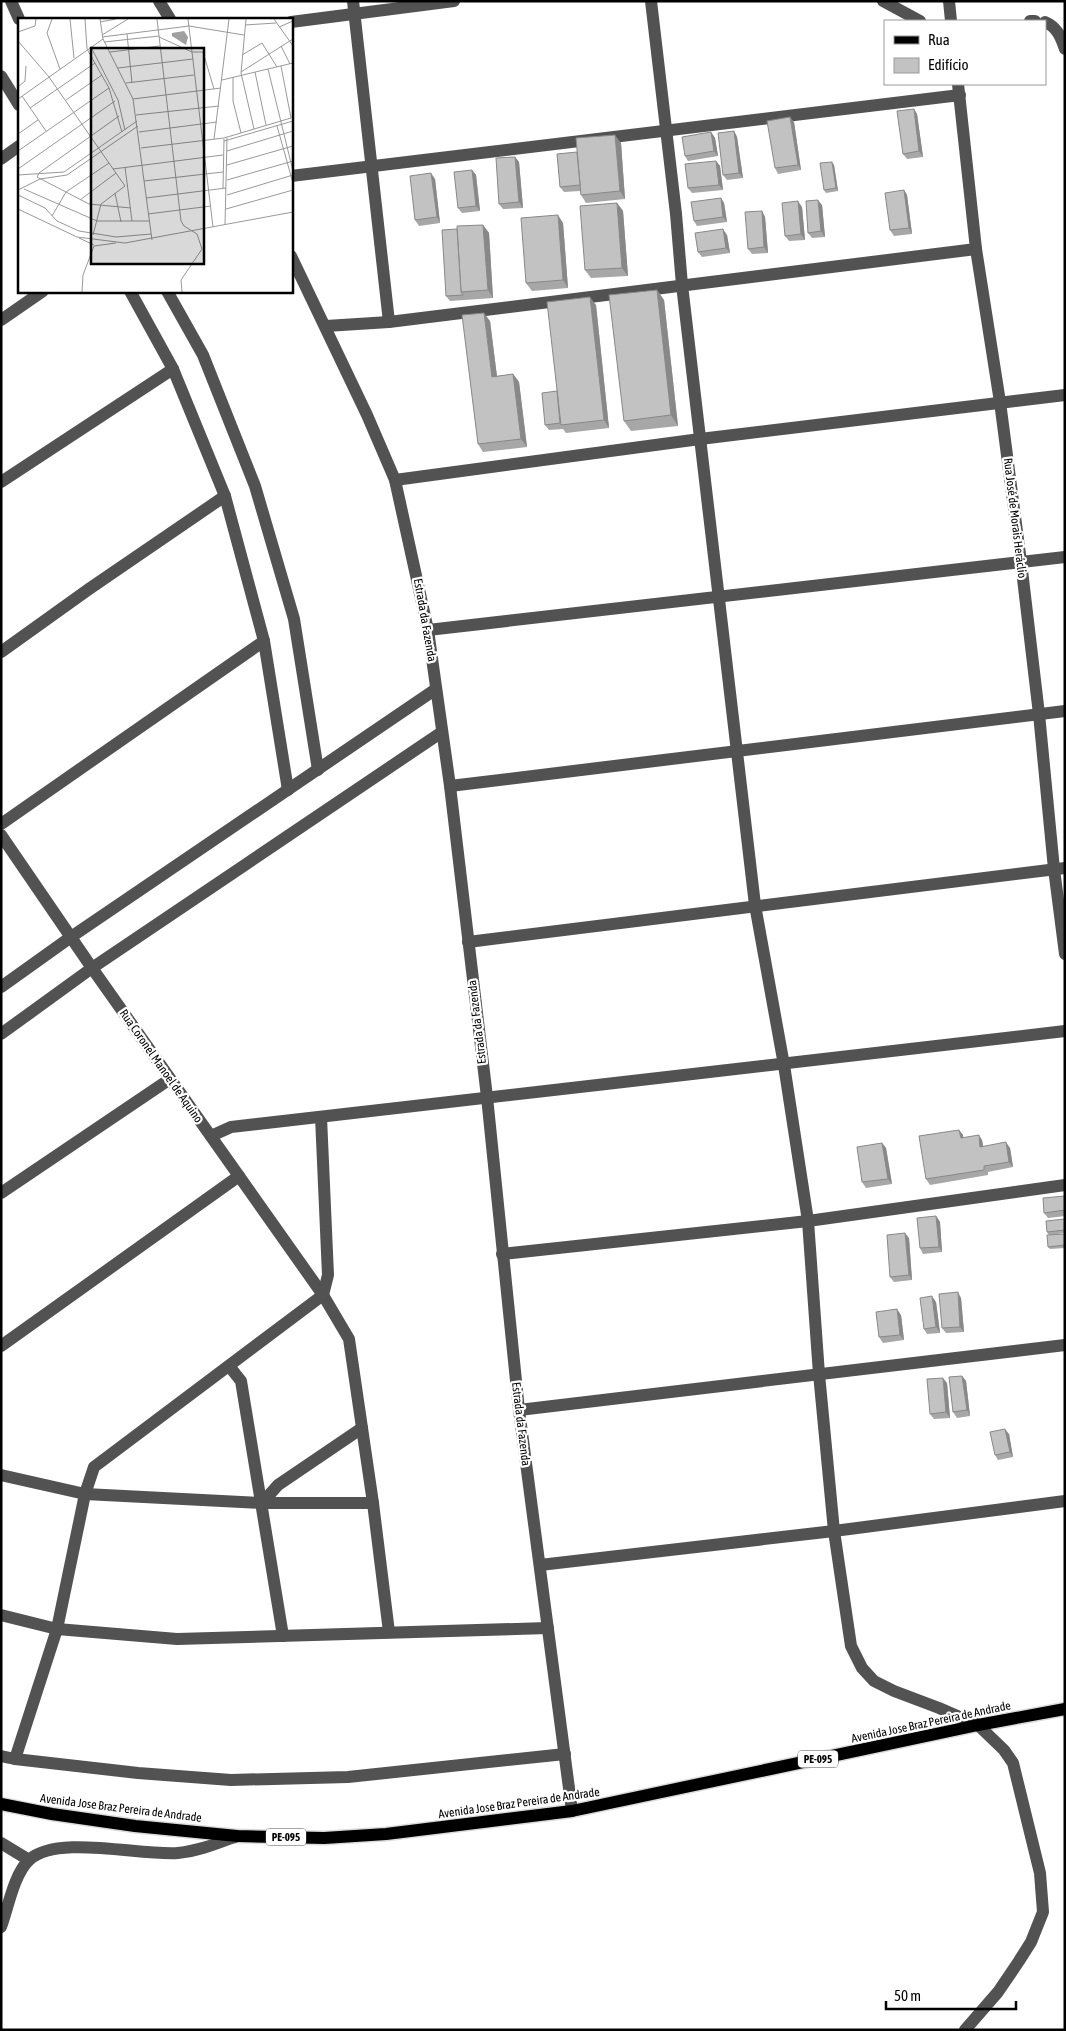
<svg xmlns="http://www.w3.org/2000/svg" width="1066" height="2031" font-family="'Asap Condensed',sans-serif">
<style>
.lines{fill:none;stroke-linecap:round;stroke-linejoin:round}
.major-casing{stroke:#dbdbdb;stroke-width:15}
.minor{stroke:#525252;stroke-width:12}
.major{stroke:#000;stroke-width:12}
.wall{fill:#a7a7a7}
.shaded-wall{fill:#888}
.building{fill:#c2c2c2;stroke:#888}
.labels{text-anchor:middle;stroke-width:4.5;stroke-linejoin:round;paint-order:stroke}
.shield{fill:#fff;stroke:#4c4c4c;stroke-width:1}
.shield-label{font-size:11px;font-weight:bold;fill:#000}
.street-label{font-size:12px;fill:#000;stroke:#fff}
.inset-road{fill:none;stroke:#999;stroke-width:1}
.view{fill:#000;fill-opacity:0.15;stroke:#000;stroke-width:2.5}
.inset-edge{fill:none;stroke:#000;stroke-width:2.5}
</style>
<rect width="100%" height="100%" fill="#fff"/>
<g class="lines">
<g class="major-casing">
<polyline id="major" points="1,1804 52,1814 135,1826 237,1836 324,1838 386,1834 572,1811 978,1725 1065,1709"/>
</g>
<g class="minor">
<polyline points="11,1 19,19"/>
<polyline points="159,1 170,19"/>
<polyline points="353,1 389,322"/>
<polyline points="651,1 676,214 682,285 755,905 784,1065 808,1221 819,1374 834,1531 851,1646 862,1668 874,1681 894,1691 939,1708 978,1725 1004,1750 1013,1763 1040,1873 1043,1912 1031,1942 1019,1961 998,1992 965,2030"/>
<polyline points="883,1 920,21"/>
<polyline points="949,1 951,21"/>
<polyline points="1030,21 1035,21"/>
<polyline points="291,22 454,1"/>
<path d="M 1045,22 C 1057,27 1061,37 1065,49"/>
<polyline points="1,76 19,105"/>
<polyline points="958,84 976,249 1000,402 1021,562 1039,714 1054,869 1065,954"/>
<polyline points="1,159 19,146"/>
<polyline points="291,176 960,95"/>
<polyline points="291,256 367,415 395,480 428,630 450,786 487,1097 519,1410 572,1811"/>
<polyline points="130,291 173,369 225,496 264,641 288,790"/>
<polyline points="167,291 203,355 255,486 294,619 318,770"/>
<polyline points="1,320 43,291"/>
<polyline points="326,326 389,322 976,249"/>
<polyline points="395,480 700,439 1065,395"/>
<polyline points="1,482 173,369"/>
<polyline points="428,630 1065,557"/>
<polyline points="1,652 89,589 225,496"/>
<polyline points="450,786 1065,711"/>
<polyline points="1,824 264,641"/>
<polyline points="1,835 92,968 323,1295 349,1339 373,1503 389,1632"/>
<polyline points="468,942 1065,868"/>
<polyline points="1,987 71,937 436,689"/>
<polyline points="1,1034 92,968 442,732"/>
<path d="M 211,1136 L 231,1127 C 509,1094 787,1065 1065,1031"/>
<polyline points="1,1193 170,1079"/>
<polyline points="502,1254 808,1221 1065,1185"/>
<polyline points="1,1346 239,1176"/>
<polyline points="229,1366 241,1381 283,1636"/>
<polyline points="519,1410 1065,1345"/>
<polyline points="1,1475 85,1494 262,1503 373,1503"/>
<polyline points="262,1503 278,1485 362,1428"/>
<polyline points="540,1565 834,1531 1065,1501"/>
<polyline points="1,1615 57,1629 177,1639 548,1628"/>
<polyline points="1,1756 15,1759 138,1773 231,1780 348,1777 565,1754"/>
<polyline points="15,1759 57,1629 85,1494 94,1467 323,1295 328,1275 321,1117"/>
<polyline points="1,1843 29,1860"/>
<path d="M 1,1927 C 8,1908 14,1874 29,1860 C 57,1834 140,1856 178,1853 C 199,1851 218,1843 237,1836"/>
</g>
<use href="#major" class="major"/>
</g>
<g class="wall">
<polygon points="914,109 917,114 923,157 907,159 903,154"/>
<polygon points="794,122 801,170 778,174 775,168"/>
<polygon points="734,131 737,137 743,178 727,180 723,175"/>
<polygon points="711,132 715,138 718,156 688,161 685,156"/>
<polygon points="621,143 625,199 586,203 581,195 580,191 564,192 560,187 577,152"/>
<polygon points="515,157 519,162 523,208 503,209 499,204"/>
<polygon points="716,161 720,166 723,190 692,193 688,188"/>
<polygon points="834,165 838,191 826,193 824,190"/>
<polygon points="472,170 476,175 480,211 462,213 458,208"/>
<polygon points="435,179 440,223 419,226 415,220"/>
<polygon points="904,190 907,195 912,234 894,236 890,230"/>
<polygon points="721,198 724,203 727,222 697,226 694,221"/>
<polygon points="617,203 623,211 628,276 591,278 585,270"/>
<polygon points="822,205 825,237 812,238 808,233"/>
<polygon points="802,207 805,240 789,241 785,236"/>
<polygon points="762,211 765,217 768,253 752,254 748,249"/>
<polygon points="563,223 568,288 532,291 526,283"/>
<polygon points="483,225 489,233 493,298 450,301 446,296 457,229"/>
<polygon points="727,235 730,253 702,257 698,252"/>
<polygon points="657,290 664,300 678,426 631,431 624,421"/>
<polygon points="596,305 609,428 566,433 563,429 549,430 545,425 557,391"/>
<polygon points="490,321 497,376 513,374 519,382 527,447 483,452 478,444"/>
<polygon points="959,1130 963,1135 963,1138 982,1140 983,1146 1010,1148 1013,1167 988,1172 988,1175 930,1185 926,1179"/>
<polygon points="882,1143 886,1148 892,1184 866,1188 862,1182"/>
<polygon points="1065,1196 1065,1216 1048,1218 1044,1213"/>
<polygon points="936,1216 940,1222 942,1252 923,1254 920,1248"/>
<polygon points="1065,1219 1065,1233 1049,1235 1047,1232"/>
<polygon points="1065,1234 1065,1248 1050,1249 1048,1247"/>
<polygon points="909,1238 912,1280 894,1282 890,1277"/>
<polygon points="961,1298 964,1332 946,1333 942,1328"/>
<polygon points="936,1302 940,1333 927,1334 924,1329"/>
<polygon points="901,1315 904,1340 883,1343 879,1337"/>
<polygon points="962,1376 966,1381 970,1416 957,1418 953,1412"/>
<polygon points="947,1383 950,1418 934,1419 930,1414"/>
<polygon points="1009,1434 1013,1457 998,1460 995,1455"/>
</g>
<g class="shaded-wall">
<polygon points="914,109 917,114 923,157 919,151"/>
<polygon points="790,117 794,122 801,170 798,165"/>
<polygon points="734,131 737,137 743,178 739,173"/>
<polygon points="711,132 715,138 718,156 714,151"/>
<polygon points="615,135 621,143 625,199 620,191"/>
<polygon points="515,157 519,162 523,208 519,202"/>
<polygon points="716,161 720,166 723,190 719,185"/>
<polygon points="832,162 834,165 838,191 836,188"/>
<polygon points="472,170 476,175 480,211 476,206"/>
<polygon points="431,173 435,179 440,223 437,217"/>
<polygon points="904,190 907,195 912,234 909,228"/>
<polygon points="721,198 724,203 727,222 723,217"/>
<polygon points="818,200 822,205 825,237 821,231"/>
<polygon points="798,201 802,207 805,240 801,234"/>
<polygon points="617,203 623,211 628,276 622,268"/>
<polygon points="762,211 765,217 768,253 764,247"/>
<polygon points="558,215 563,223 568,288 563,280"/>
<polygon points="483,225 489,233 493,298 488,290"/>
<polygon points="723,229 727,235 730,253 726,248"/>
<polygon points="657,290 664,300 678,426 671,415"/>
<polygon points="590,297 596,305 609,428 604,420"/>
<polygon points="484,313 490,321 498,385 492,377"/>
<polygon points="513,374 519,382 527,447 521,439"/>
<polygon points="959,1130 963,1135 964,1144 961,1138"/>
<polygon points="979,1135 982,1140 984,1152 980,1147"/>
<polygon points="1006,1142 1010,1148 1013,1167 1009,1162"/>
<polygon points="882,1143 886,1148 892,1184 888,1179"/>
<polygon points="936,1216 940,1222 942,1252 939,1247"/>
<polygon points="905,1233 909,1238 912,1280 909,1275"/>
<polygon points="958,1292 961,1298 964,1332 960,1327"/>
<polygon points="932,1296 936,1302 940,1333 936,1327"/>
<polygon points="897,1309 901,1315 904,1340 900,1335"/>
<polygon points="962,1376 966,1381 970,1416 967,1410"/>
<polygon points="943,1378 947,1383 950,1418 946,1412"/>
<polygon points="1005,1429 1009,1434 1013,1457 1010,1452"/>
</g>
<g class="building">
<polygon points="914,109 919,151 903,154 897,111"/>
<polygon points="790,117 798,165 775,168 767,121"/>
<polygon points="734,131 739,173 723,175 718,133"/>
<polygon points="711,132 714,151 685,156 682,137"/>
<polygon points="615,135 620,191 581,195 576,138"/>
<polygon points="577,152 580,185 560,187 557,154"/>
<polygon points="515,157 519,202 499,204 496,158"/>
<polygon points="716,161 719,185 688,188 685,164"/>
<polygon points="832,162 836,188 824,190 820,163"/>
<polygon points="472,170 476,206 458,208 454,172"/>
<polygon points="431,173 437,217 415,220 410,176"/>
<polygon points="904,190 909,228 890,230 885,193"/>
<polygon points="721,198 723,217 694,221 691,202"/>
<polygon points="818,200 821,231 808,233 806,201"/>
<polygon points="798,201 801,234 785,236 782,203"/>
<polygon points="617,203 622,268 585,270 580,206"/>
<polygon points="762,211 764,247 748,249 745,212"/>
<polygon points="558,215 563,280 526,283 521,218"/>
<polygon points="483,225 488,290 461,292 457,226"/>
<polygon points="457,229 461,292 463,295 446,296 442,230"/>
<polygon points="723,229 726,248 698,252 695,233"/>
<polygon points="657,290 671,415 624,421 609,295"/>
<polygon points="590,297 604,420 561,425 547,302"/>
<polygon points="484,313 492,377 513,374 521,439 478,444 462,315"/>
<polygon points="557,391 560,423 545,425 542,393"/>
<polygon points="959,1130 961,1138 979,1135 980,1147 1006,1142 1009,1162 984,1166 984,1170 926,1179 919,1136"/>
<polygon points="882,1143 888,1179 862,1182 857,1147"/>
<polygon points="1065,1196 1065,1210 1044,1213 1043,1198"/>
<polygon points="936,1216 939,1247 920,1248 917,1218"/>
<polygon points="1065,1219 1065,1230 1047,1232 1046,1221"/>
<polygon points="905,1233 909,1275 890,1277 887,1235"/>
<polygon points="1065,1234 1065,1245 1048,1247 1047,1235"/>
<polygon points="958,1292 960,1327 942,1328 939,1294"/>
<polygon points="932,1296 936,1327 924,1329 920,1298"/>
<polygon points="897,1309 900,1335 879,1337 876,1312"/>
<polygon points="962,1376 967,1410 953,1412 949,1377"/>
<polygon points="943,1378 946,1412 930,1414 927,1379"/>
<polygon points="1005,1429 1010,1452 995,1455 990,1432"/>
</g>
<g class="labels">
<g class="shield">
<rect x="798" y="1750.5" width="40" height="17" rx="4"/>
<rect x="266" y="1828.5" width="40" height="17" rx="4"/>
</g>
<g class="shield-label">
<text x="818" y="1763">PE-095</text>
<text x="286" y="1841">PE-095</text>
</g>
<g class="street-label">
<text transform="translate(1015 518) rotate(83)" y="4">Rua José de Morais Heráclio</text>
<text transform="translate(425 620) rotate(80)" y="4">Estrada da Fazenda</text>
<text transform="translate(477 1022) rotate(-97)" y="4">Estrada da Fazenda</text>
<text transform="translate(161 1066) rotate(55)" y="4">Rua Coronel Manoel de Aquino</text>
<text transform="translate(521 1424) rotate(83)" y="4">Estrada da Fazenda</text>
<text transform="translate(931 1722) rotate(-12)" y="4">Avenida Jose Braz Pereira de Andrade</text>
<text transform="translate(519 1803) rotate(-8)" y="4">Avenida Jose Braz Pereira de Andrade</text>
<text transform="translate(121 1808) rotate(7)" y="4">Avenida Jose Braz Pereira de Andrade</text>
</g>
</g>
<g transform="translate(18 18)">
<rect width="275" height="275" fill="#fff"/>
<path d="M 166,13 L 170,19 L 168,27 L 154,18 L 154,15 Z" fill="#a0a0a0"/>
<path class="inset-road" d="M 34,1 L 29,15 L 42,51M 52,1 L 56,40M 67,1 L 69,31 L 91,70 L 104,114M 82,1 L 85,21 L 115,81 L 134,222M 139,1 L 163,203 L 166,208 L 179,216 L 184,231 L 163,262 L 164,274M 170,1 L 195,209M 228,1 L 223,55 L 236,111M 256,1 L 275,28M 82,4 L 98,1M 227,7 L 258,5M 261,9 L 275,3M 0,14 L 17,8 L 18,1M 109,16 L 114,65M 84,17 L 110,1M 84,19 L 171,8 L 226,17M 141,19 L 174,34M 0,23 L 31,59 L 107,168M 86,24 L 141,18M 263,28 L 272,46M 73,29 L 100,82 L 107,112M 92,34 L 142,28M 174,34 L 185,34 L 196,71M 224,37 L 244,25 L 259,49M 100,50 L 175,41M 250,51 L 275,153M 223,54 L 275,21M 237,54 L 248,107M 215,59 L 215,83 L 223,115M 204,62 L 275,45M 108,65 L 176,57M 0,69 L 7,63 L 8,48M 4,78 L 28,113M 0,81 L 85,21M 115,81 L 203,70M 48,82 L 84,57M 12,90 L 77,45M 118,97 L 201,88M 101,98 L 21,155 L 19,159 L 71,186 L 113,190M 259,108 L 275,165M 121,114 L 199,104M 0,116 L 20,102M 196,121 L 211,1M 206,123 L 275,103M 123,130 L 206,120 L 273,100 L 263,48M 0,133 L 91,70M 209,133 L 275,113M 209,147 L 275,128M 107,149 L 114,203M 0,151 L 97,83M 95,151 L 205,137M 0,157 L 46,154 L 119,103M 209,162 L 275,143M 126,163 L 205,154M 205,170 L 206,121M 6,171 L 79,203 L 131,203M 0,172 L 22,161 L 49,157 L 120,108M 97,175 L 103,204M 0,177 L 27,190 L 39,203 L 61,213 L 98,219 L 133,216M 209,177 L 275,157M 128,180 L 208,170M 62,182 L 98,155M 0,191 L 59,219 L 107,225 L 275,194M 208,191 L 275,172M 130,196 L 193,188M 34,198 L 48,174 L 91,145M 207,207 L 209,120M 75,217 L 83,186 L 107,168M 61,220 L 76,227M 64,274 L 65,257 L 76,228 L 98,225"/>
<path class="view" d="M 73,30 L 186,30 L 186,246 L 73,246 Z"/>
<rect width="275" height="275" class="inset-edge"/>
</g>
<rect width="1066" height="2031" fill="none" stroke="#000000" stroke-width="5"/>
<rect x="884" y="20" width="162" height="65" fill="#ffffff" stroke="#999999"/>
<rect x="894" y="36" width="25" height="8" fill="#000000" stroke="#999999"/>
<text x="928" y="45" font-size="15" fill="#000000">Rua</text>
<rect x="894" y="58" width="25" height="15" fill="#c2c2c2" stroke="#999999"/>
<text x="928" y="70" font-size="15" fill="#000000">Edifício</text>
<path d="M886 2001v8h130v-8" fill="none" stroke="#000000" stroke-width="2.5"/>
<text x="894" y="2001" font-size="15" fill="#000000" stroke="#ffffff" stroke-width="4" paint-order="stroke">50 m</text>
</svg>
